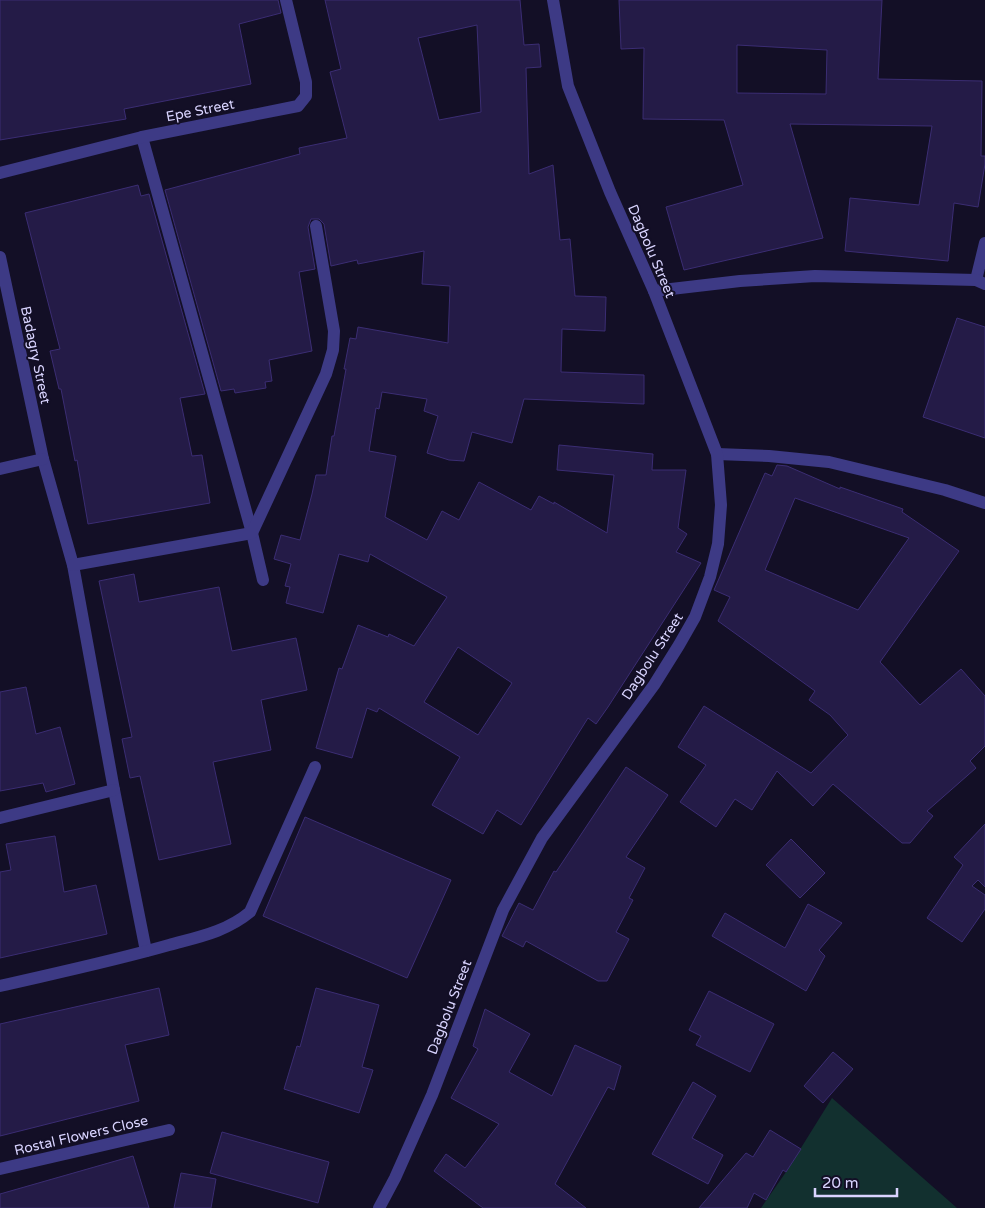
<svg xmlns="http://www.w3.org/2000/svg" width="985" height="1208" font-family="'Varela Round',sans-serif">
<style>
.green{fill:#12302f}
.building{fill:#241b47;stroke:#3b2d73;fill-rule:evenodd}
.lines{fill:none;stroke-linecap:round;stroke-linejoin:round}
.minor{stroke:#3d3a85;stroke-width:12}
.labels{text-anchor:middle;stroke-width:4;stroke-linejoin:round;paint-order:stroke}
.street-label{font-size:14px;fill:#d9d4ff;stroke:#130f26}
</style>
<rect width="100%" height="100%" fill="#130f26"/>
<polygon class="green" points="832,1098 957,1208 761,1208 786,1172"/>
<g class="building">
<polygon points="0,0 278,0 281,13 239,24 251,84 124,109 126,119 0,140"/>
<path d="M 325,0 L 520,0 L 524,45 L 539,44 L 541,67 L 526,68 L 529,174 L 553,165 L 560,240 L 570,239 L 575,296 L 606,297 L 605,331 L 562,329 L 561,372 L 644,375 L 644,404 L 524,399 L 512,443 L 472,432 L 464,461 L 449,460 L 427,453 L 438,416 L 424,411 L 427,399 L 382,392 L 379,409 L 376,408 L 369,451 L 396,456 L 385,517 L 427,540 L 442,511 L 459,520 L 479,482 L 531,510 L 539,496 L 554,504 L 554,502 L 607,533 L 614,475 L 557,470 L 559,445 L 653,454 L 652,470 L 686,470 L 678,528 L 687,534 L 676,552 L 701,563 L 608,707 L 596,724 L 588,718 L 521,825 L 497,810 L 483,834 L 432,805 L 460,757 L 379,708 L 377,712 L 367,708 L 352,758 L 316,748 L 339,668 L 342,669 L 358,625 L 388,637 L 389,634 L 414,646 L 447,597 L 370,554 L 368,562 L 339,554 L 323,613 L 286,603 L 290,587 L 285,586 L 291,564 L 274,559 L 281,535 L 300,540 L 312,494 L 316,475 L 326,475 L 332,436 L 334,436 L 346,369 L 344,369 L 350,338 L 356,339 L 358,327 L 448,343 L 450,286 L 422,284 L 424,251 L 358,264 L 357,260 L 331,266 L 324,224 L 319,219 L 311,219 L 308,227 L 315,269 L 299,272 L 312,351 L 269,360 L 272,381 L 265,382 L 266,388 L 235,393 L 234,389 L 221,391 L 165,190 L 300,154 L 299,148 L 347,138 L 330,72 L 341,69 ZM 477,25 L 481,112 L 439,120 L 418,38 ZM 458,647 L 512,683 L 478,735 L 424,702 Z"/>
<path d="M 619,0 L 882,0 L 878,79 L 982,81 L 981,156 L 985,156 L 985,164 L 978,207 L 954,203 L 948,261 L 845,251 L 850,198 L 919,205 L 932,126 L 790,124 L 823,238 L 684,270 L 666,207 L 743,185 L 724,120 L 643,119 L 644,48 L 621,49 ZM 737,45 L 827,50 L 826,94 L 737,93 Z"/>
<polygon points="138,185 141,196 149,194 205,394 180,398 192,456 202,455 210,503 88,524 77,460 75,461 61,389 59,389 50,351 60,349 25,213"/>
<polygon points="957,318 985,327 985,438 923,417"/>
<path d="M 777,465 L 787,466 L 840,489 L 840,487 L 903,509 L 902,512 L 959,551 L 880,662 L 920,705 L 961,669 L 985,696 L 985,746 L 970,761 L 976,768 L 927,811 L 933,816 L 910,843 L 902,843 L 833,784 L 813,806 L 777,771 L 752,810 L 735,799 L 716,827 L 680,802 L 706,765 L 678,747 L 704,706 L 811,773 L 848,735 L 830,715 L 809,700 L 815,691 L 718,621 L 730,597 L 714,590 L 765,473 L 772,476 ZM 795,498 L 909,538 L 858,610 L 765,570 Z"/>
<polygon points="134,574 139,602 219,587 232,651 296,638 307,690 261,700 271,750 213,762 231,844 159,860 140,776 130,778 122,739 132,737 99,581"/>
<polygon points="26,687 36,734 60,727 75,784 46,792 43,783 0,791 0,692"/>
<polygon points="626,767 668,795 626,857 645,868 629,898 633,900 616,932 629,939 607,981 598,981 526,941 523,947 502,936 519,903 533,910 554,871 556,872"/>
<polygon points="305,817 451,880 407,978 263,916"/>
<polygon points="985,824 985,887 978,880 972,886 985,895 985,909 962,942 927,918 963,865 954,857"/>
<polygon points="55,836 64,892 96,885 107,934 0,958 0,872 11,870 6,844"/>
<polygon points="791,839 825,873 800,898 766,865"/>
<polygon points="808,904 842,923 819,950 825,956 806,991 712,936 725,913 785,948"/>
<polygon points="159,988 169,1035 125,1045 139,1101 0,1136 0,1024"/>
<polygon points="316,988 379,1005 362,1067 373,1070 359,1113 284,1089 297,1046 300,1047"/>
<polygon points="709,991 774,1024 750,1072 696,1045 701,1036 689,1030"/>
<polygon points="485,1009 530,1034 509,1072 552,1096 575,1045 621,1066 614,1090 608,1087 555,1184 586,1208 483,1208 434,1171 446,1154 465,1168 499,1124 451,1098 478,1049 473,1046"/>
<polygon points="833,1052 853,1069 823,1103 804,1086"/>
<polygon points="693,1082 716,1096 692,1138 723,1155 708,1184 652,1154"/>
<polygon points="770,1130 801,1149 786,1172 783,1170 766,1200 754,1193 747,1208 699,1208 746,1153 753,1157"/>
<polygon points="222,1132 329,1162 318,1203 210,1173"/>
<polygon points="133,1156 149,1208 0,1208 0,1194"/>
<polygon points="181,1173 216,1179 211,1208 174,1208"/>
</g>
<g class="lines">
<g class="minor">
<polyline points="142,137 252,533 263,580"/>
<polyline points="0,173 142,137 298,106 306,96 306,82 286,0"/>
<polyline points="0,257 43,459 73,565 114,790 146,951"/>
<polyline points="976,280 985,243"/>
<polyline points="654,291 740,281 815,276 976,280 985,284"/>
<polyline points="717,454 769,456 829,462 945,490 985,503"/>
<polyline points="0,469 43,459"/>
<polyline points="73,565 252,533 326,374 333,350 334,331 316,226"/>
<polyline points="0,818 114,790"/>
<path d="M 0,986 C 56,973 113,961 169,945 C 198,937 226,932 250,912 L 315,767"/>
<polyline points="0,1169 169,1130"/>
<polyline points="379,1208 395,1178 432,1095 503,910 542,838 654,685 679,645 695,617 710,577 718,544 721,505 717,454 654,291 610,192 568,86 553,0"/>
</g>
</g>
<g class="labels">
<g class="street-label">
<text transform="translate(200 110) rotate(-11)" y="5">Epe Street</text>
<text transform="translate(652 251) rotate(67)" y="5">Dagbolu Street</text>
<text transform="translate(36 355) rotate(78)" y="5">Badagry Street</text>
<text transform="translate(652 656) rotate(-57)" y="5">Dagbolu Street</text>
<text transform="translate(449 1007) rotate(-69)" y="5">Dagbolu Street</text>
<text transform="translate(81 1135) rotate(-13)" y="5">Rostal Flowers Close</text>
</g>
</g>
<path d="M815 1188v8h82v-8" fill="none" stroke="#d9d4ff" stroke-width="2.5"/>
<text x="822" y="1188" font-size="15" fill="#d9d4ff" stroke="#130f26" stroke-width="4" paint-order="stroke">20 m</text>
</svg>
